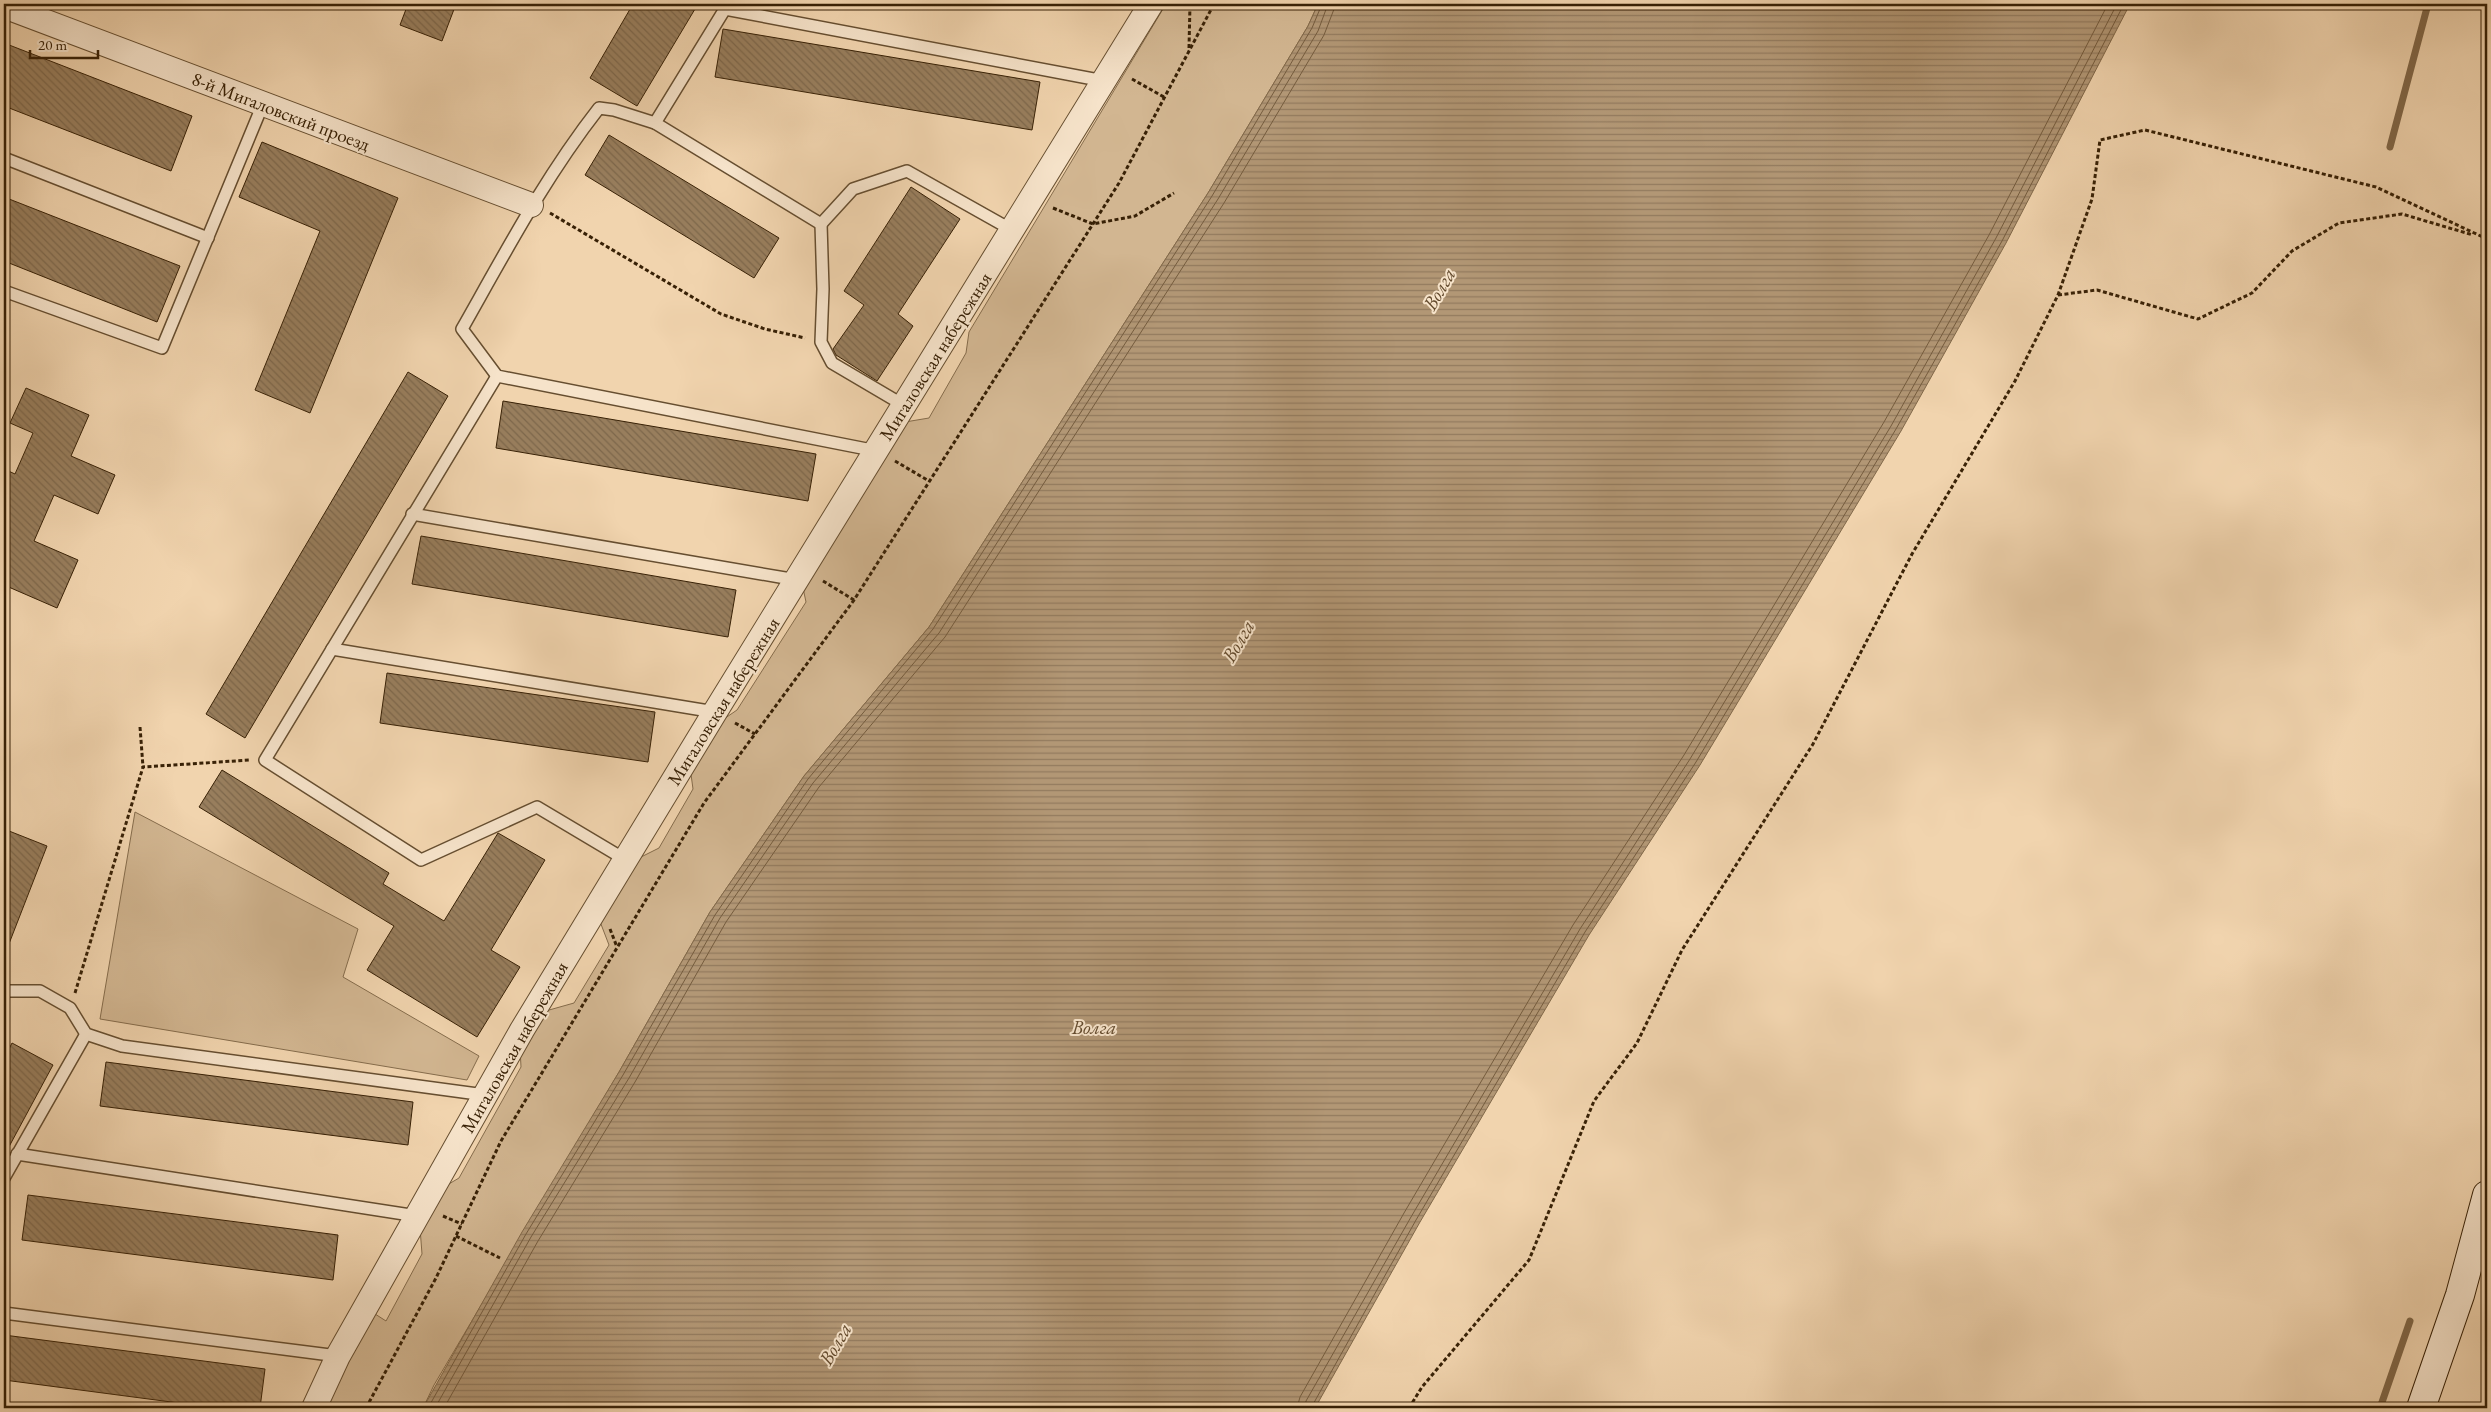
<svg xmlns="http://www.w3.org/2000/svg" width="2491" height="1412" font-family="'EB Garamond',serif">
<style>
.green{fill:#d2b691;stroke:#856c4c}
.water{fill:url(#water-rules);stroke:#816849}
.lines{fill:none;stroke-linecap:round;stroke-linejoin:round}
.shore{stroke:#755c3e;stroke-width:1}
.stream{stroke:#816849;stroke-width:7}
.building{fill:url(#building-back-hatch);stroke:#382106}
.lane-casing{stroke:#664e30;stroke-width:14}
.street-casing{stroke:#664e30;stroke-width:26}
.secondary-casing{stroke:#382106;stroke-width:30}
.path{stroke:#382106;stroke-width:3;stroke-dasharray:4 2.5;stroke-linecap:butt}
.lane{stroke:#f6e3ca;stroke-width:11}
.street{stroke:#f6e3ca;stroke-width:24}
.secondary{stroke:#f6e3ca;stroke-width:28}
.labels{text-anchor:middle;stroke-width:4;stroke-linejoin:round;paint-order:stroke}
.street-label{font-size:19px;fill:#382106;stroke:#f6e3ca}
.water-label{font-size:20px;font-style:italic;fill:#634a2d;stroke:#f6e3ca}
</style>
<defs>
<pattern id="water-rules" width="6" height="5" patternUnits="userSpaceOnUse" patternTransform="scale(1.25)"><rect width="6" height="5" fill="#b29775"/><path d="M0 2.5h6" fill="none" stroke="#927b5e"/></pattern>
<pattern id="building-back-hatch" width="6" height="6" patternUnits="userSpaceOnUse" patternTransform="scale(1.25)"><rect width="6" height="6" fill="#987e5d"/><path d="M-1 5l2 2M0 0l6 6M5-1l2 2" fill="none" stroke="#7d674b"/></pattern>
</defs>
<rect width="100%" height="100%" fill="#f1d4ae"/>
<filter id="stains"><feTurbulence type="fractalNoise" baseFrequency=".004" numOctaves="4"/><feColorMatrix values="0 0 0 0 .2 0 0 0 0 .09 0 0 0 0 .02 0 0 0 .5 -.17"/></filter>
<radialGradient id="worn" r=".72"><stop offset=".6" stop-color="#630" stop-opacity="0"/><stop offset="1" stop-color="#630" stop-opacity=".3"/></radialGradient>
<g class="green">
<polygon points="1166,4 1318,4 1308,26 1208,193 929,627 804,776 710,912 619,1072 434,1385 423,1408 327,1408 372,1312 386,1321 422,1254 420,1228 442,1188 459,1178 521,1067 520,1048 542,1012 574,1003 609,945 599,919 641,857 659,848 693,789 690,767 718,723 737,710 806,602 803,588 905,422 929,418 966,353 969,332"/>
<polygon points="135,812 358,929 343,977 479,1056 467,1080 100,1019"/>
</g>
<polygon class="water" points="1318,4 2130,4 2006,243 1901,431 1700,765 1589,935 1420,1222 1315,1408 423,1408 522,1232 619,1072 710,912 804,776 929,627 1208,193 1308,26"/>
<g class="lines">
<g class="shore">
<polyline points="428,1408 526,1234 623,1075 715,915 808,779 933,629 1212,196 1312,28 1322,4"/>
<polyline points="435,1408 531,1237 629,1078 720,918 813,783 939,633 1218,199 1318,31 1328,4"/>
<polyline points="444,1408 538,1241 635,1082 726,922 819,787 945,637 1224,203 1324,35 1336,4"/>
<polyline points="1297,1408 1300,1397 1404,1213 1573,925 1684,755 1884,422 1989,235 2108,4"/>
<polyline points="1305,1408 1306,1401 1411,1217 1580,929 1690,759 1891,426 1996,238 2117,4"/>
<polyline points="1311,1408 1416,1220 1585,932 1696,762 1896,429 2002,241 2124,4"/>
</g>
<g class="stream">
<polyline points="2390,147 2428,4"/>
<polyline points="2380,1408 2410,1321"/>
</g>
</g>
<g class="building">
<polygon points="408,4 456,4 442,41 400,25"/>
<polygon points="633,4 698,4 637,106 590,78"/>
<polygon points="723,29 1040,82 1032,130 715,77"/>
<polygon points="4,43 192,116 171,171 4,106"/>
<polygon points="609,135 779,238 754,278 585,175"/>
<polygon points="262,142 398,198 310,413 255,390 320,231 239,197"/>
<polygon points="911,187 960,219 898,314 913,326 877,381 836,355 833,349 864,305 844,291"/>
<polygon points="4,197 180,266 157,322 4,261"/>
<polygon points="408,372 448,396 245,738 206,714"/>
<polygon points="26,388 89,415 71,456 115,475 98,514 54,495 34,541 78,560 57,608 4,585 4,469 15,474 33,433 10,423"/>
<polygon points="503,401 816,454 808,501 496,448"/>
<polygon points="421,536 736,590 728,637 412,584"/>
<polygon points="387,673 655,712 648,762 380,723"/>
<polygon points="222,770 389,873 383,884 444,921 498,833 545,860 491,950 520,967 477,1037 367,970 394,926 199,807"/>
<polygon points="4,829 47,846 5,954 4,954"/>
<polygon points="12,1043 53,1065 4,1156 4,1059"/>
<polygon points="106,1062 413,1102 408,1145 100,1106"/>
<polygon points="28,1195 338,1235 333,1280 22,1240"/>
<polygon points="4,1335 265,1369 260,1408 217,1408 4,1380"/>
</g>
<g class="lines">
<g class="lane-casing">
<g id="lane">
<polyline points="728,4 655,123 821,224 853,189 907,171 1012,230"/>
<polyline points="725,9 1104,81"/>
<path d="M 655,123 L 614,110 L 599,108 C 545,177 505,253 462,329 L 497,376 L 877,451"/>
<polyline points="4,158 208,238"/>
<polyline points="821,224 823,289 821,342 832,363 905,406"/>
<polyline points="4,291 162,348 263,104"/>
<polyline points="497,376 265,760 421,860 537,807 626,860"/>
<polyline points="412,514 797,580"/>
<polyline points="332,649 715,712"/>
<polyline points="4,991 40,991 70,1008 86,1034 122,1046 485,1095"/>
<polyline points="17,1154 417,1216"/>
<polyline points="4,1178 86,1034"/>
<polyline points="4,1313 338,1356"/>
</g>
</g>
<g class="street-casing">
<g id="street">
<polyline points="4,6 531,205"/>
<polyline points="314,1408 338,1356 522,1030 715,712 1151,4"/>
</g>
</g>
<g class="secondary-casing">
<polyline id="secondary" points="2421,1408 2460,1295 2487,1195"/>
</g>
<g class="path">
<polyline points="1189,48 1190,4"/>
<polyline points="1132,79 1164,97"/>
<polyline points="1053,208 1093,224 1135,216 1174,193"/>
<polyline points="550,213 721,314 765,329 805,338"/>
<polyline points="2058,295 2097,290 2198,319 2252,293 2292,251 2339,223 2402,214 2473,235"/>
<polyline points="895,461 929,481"/>
<polyline points="823,581 854,600"/>
<polyline points="735,723 755,734"/>
<polyline points="140,727 143,767"/>
<polyline points="610,929 617,947"/>
<polyline points="75,993 143,767 250,760"/>
<polyline points="443,1216 462,1224"/>
<polyline points="456,1236 500,1258"/>
<polyline points="366,1408 436,1278 501,1141 704,803 854,600 1119,183 1214,4"/>
<polyline points="1409,1408 1422,1387 1529,1260 1594,1101 1637,1043 1682,950 1813,744 1912,554 2015,381 2058,295 2092,199 2100,140 2145,130 2376,187 2487,239"/>
</g>
<use href="#lane" class="lane"/>
<use href="#street" class="street"/>
<use href="#secondary" class="secondary"/>
</g>
<g class="labels">
<g class="street-label">
<text transform="translate(281 111) rotate(21)" y="7">8-й Мигаловский проезд</text>
<text transform="translate(935 356) rotate(-58)" y="7">Мигаловская набережная</text>
<text transform="translate(723 701) rotate(-58)" y="7">Мигаловская набережная</text>
<text transform="translate(514 1047) rotate(-60)" y="7">Мигаловская набережная</text>
</g>
<g class="water-label">
<text transform="translate(1439 289) rotate(-60)" y="7">Волга</text>
<text transform="translate(1238 641) rotate(-60)" y="7">Волга</text>
<text x="1094" y="1034">Волга</text>
<text transform="translate(835 1344) rotate(-60)" y="7">Волга</text>
</g>
</g>
<rect width="2491" height="1412" fill="none" stroke="#f1d4ae" stroke-width="20"/>
<rect x="5" y="5" width="2481" height="1402" fill="none" stroke="#382106" stroke-width="2.5"/>
<rect x="10" y="10" width="2471" height="1392" fill="none" stroke="#382106"/>
<path d="M30 50v8h68v-8" fill="none" stroke="#382106" stroke-width="2.5"/>
<text x="38" y="50" font-size="15" fill="#382106" stroke="#f6e3ca" stroke-width="4" paint-order="stroke">20 m</text>
<rect width="100%" height="100%" filter="url(#stains)"/>
<rect width="100%" height="100%" fill="url(#worn)"/>
</svg>
